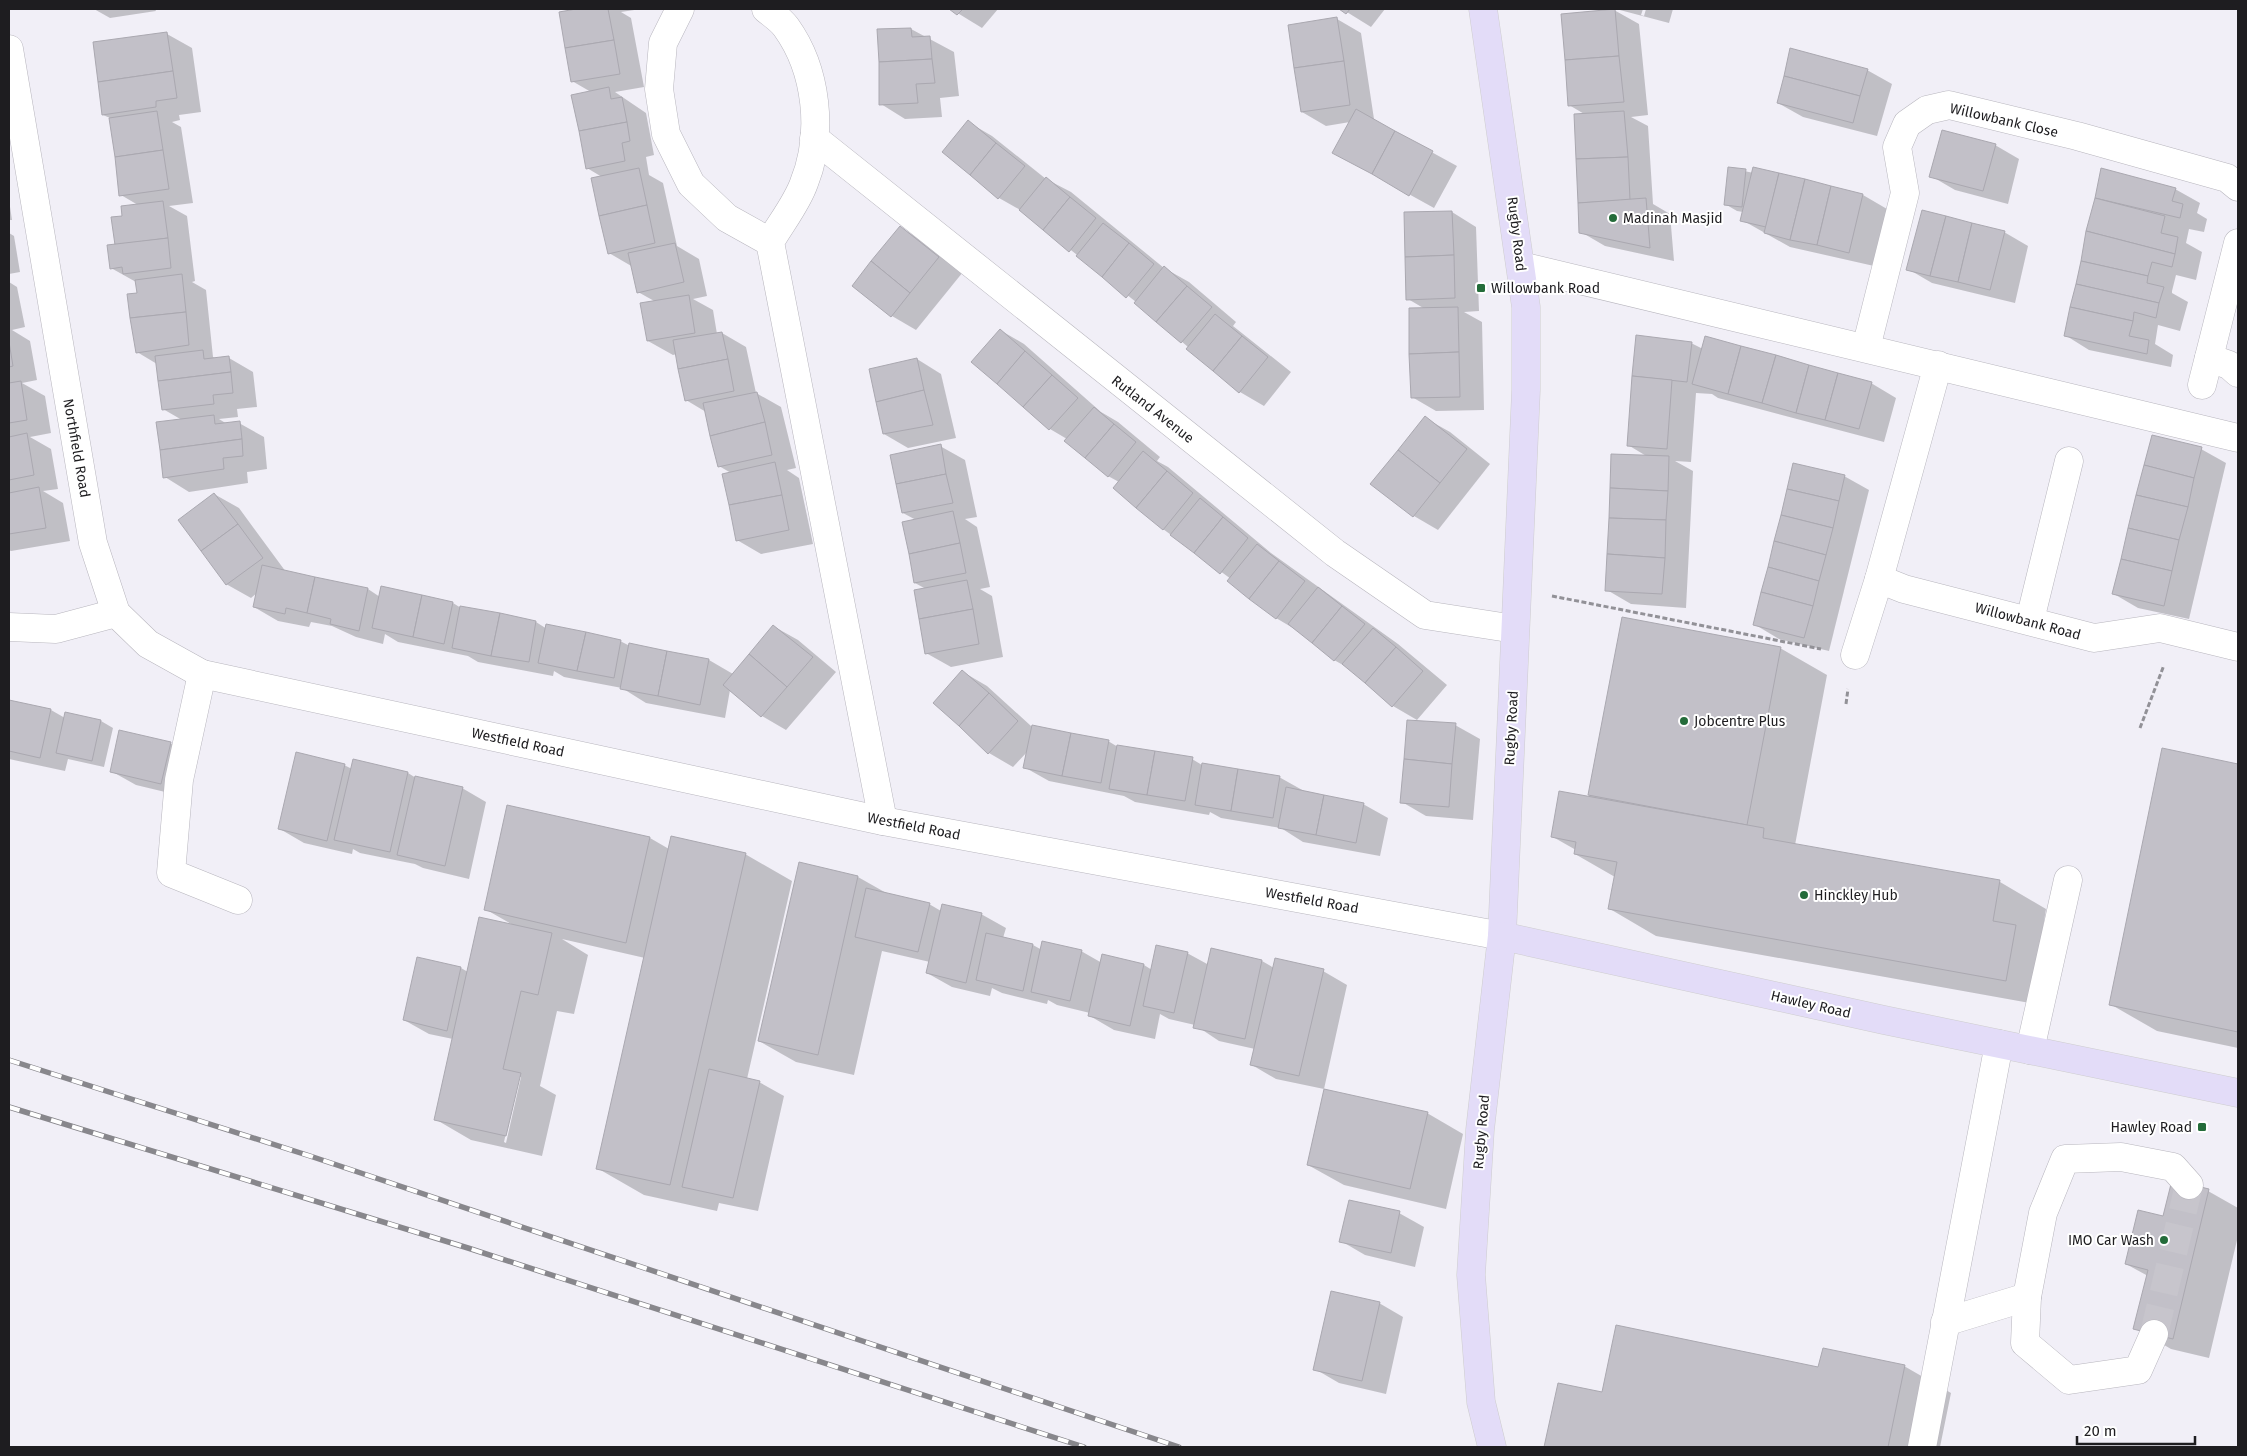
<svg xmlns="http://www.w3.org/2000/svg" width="2247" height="1456" font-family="'Fira Sans',sans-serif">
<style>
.shadow{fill:#0003;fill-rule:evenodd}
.building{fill:#c2c0c8;stroke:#aaa8b0}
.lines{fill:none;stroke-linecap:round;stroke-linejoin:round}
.minor-tunnel{stroke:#c7c5cc;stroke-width:28;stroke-dasharray:28 14;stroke-linecap:butt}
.minor-casing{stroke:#b8b6be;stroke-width:29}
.major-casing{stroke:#cecdce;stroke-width:29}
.path{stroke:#929197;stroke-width:3;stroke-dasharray:5 2.5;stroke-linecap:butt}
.minor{stroke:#fff;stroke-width:28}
.major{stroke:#e3dcf8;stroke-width:28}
.rail-casing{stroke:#88878c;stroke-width:5.5}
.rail{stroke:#fff;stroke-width:4;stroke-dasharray:11;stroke-linecap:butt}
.poi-dot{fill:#246c3a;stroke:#fff;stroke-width:2}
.labels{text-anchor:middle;stroke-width:4;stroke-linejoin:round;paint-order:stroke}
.street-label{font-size:14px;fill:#1e1d20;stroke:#fff}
.poi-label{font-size:14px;fill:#1e1d20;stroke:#fff;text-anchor:start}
</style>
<rect width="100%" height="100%" fill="#f1eff7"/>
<g class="shadow">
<polygon points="94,9 155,9 156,11 110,18"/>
<polygon points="583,9 641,9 621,12 631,18 644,87 615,92 646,113 654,155 646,157 649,175 663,183 677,246 699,259 707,296 693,299 713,310 717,334 722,333 746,347 756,393 781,407 796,468 787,470 799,478 813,544 761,554 737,540 731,473 719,466 706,412 686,400 677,354 673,355 648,341 656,302 638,292 633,267 609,253 602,177 587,168 591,92 572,81 560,13"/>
<polygon points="951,9 998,9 982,28"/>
<polygon points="1342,9 1385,9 1371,27"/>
<polygon points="1616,9 1643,9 1641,15 1644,16 1646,9 1673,9 1669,23"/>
<polygon points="1614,10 1639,24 1648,115 1631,117 1648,126 1653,204 1670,214 1674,261 1605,246 1581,232 1586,115 1569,105"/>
<polygon points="1337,19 1361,33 1374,119 1371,119 1457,166 1434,208 1358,166 1350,122 1326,126 1302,112"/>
<polygon points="911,29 954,52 959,96 940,98 942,117 905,119 881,104"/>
<polygon points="167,34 192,48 201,112 179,115 180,120 172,122 181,127 193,203 169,206 187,216 195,281 192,282 206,290 213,357 216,359 229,358 253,372 257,407 237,409 238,417 219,419 227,424 239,423 264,437 267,469 247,472 248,483 189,492 165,477 182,420 163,409 157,364 137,352 138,294 136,282 111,268 123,217 138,205 121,195 110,118 103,115"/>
<polygon points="1867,70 1892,84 1877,136 1803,117 1778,103"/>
<polygon points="968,122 992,136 1046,179 1071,192 1164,268 1189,282 1236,322 1233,326 1291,372 1264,406 1240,392 1136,302 1022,211 999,198"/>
<polygon points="1995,145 2019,159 2008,204 1955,190 1931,176"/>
<polygon points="1729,168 1863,195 1887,209 1874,266 1790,247 1742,220 1743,212 1737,211 1725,204"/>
<polygon points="2102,169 2175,189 2200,203 2197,213 2207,219 2204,232 2189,229 2186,243 2202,252 2196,280 2176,275 2172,291 2172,293 2188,302 2180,331 2158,325 2155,344 2173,355 2171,367 2089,350 2065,335"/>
<polygon points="9,200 12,220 9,220"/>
<polygon points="1452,212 1476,227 1479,311 1464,312 1482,322 1484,410 1436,411 1412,397 1425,309 1408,299"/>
<polygon points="900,227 924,242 963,272 916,330 892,316 853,286"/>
<polygon points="2004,232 2028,246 2015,303 1932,283 1908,269"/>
<polygon points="9,233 14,236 20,272 9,274"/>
<polygon points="9,282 17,287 25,327 12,330 30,341 37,380 22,383 45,396 51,433 30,437 51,449 58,489 43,491 63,503 70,541 11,551 9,550"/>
<polygon points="1000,330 1024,344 1101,412 1118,422 1160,457 1157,461 1168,467 1271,553 1398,644 1447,685 1417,720 1393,706 1352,670 1334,660 1298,631 1276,618 1231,579 1163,529 1119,482 1108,476 1067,439 1050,429"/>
<polygon points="1691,343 1703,349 1871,383 1896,398 1884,442 1718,398 1712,394 1696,393 1691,462 1675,461 1693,471 1686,608 1631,604 1607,590 1648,457 1628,445"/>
<polygon points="917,359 941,374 956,438 908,448 884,434"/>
<polygon points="1425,418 1450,432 1490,464 1438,530 1414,516"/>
<polygon points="940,446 965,460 977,517 965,519 977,527 990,587 980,589 992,596 1003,657 951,667 926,653 926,589 915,583 916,520 903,513"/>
<polygon points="2201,449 2226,463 2189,619 2138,608 2114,594"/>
<polygon points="1844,476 1869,490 1829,651 1779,639 1754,624"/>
<polygon points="214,494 239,508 286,572 368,589 380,597 453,603 461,608 536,622 547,629 620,641 630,646 709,660 733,674 773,626 798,640 836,672 786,730 762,716 730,690 725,718 646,703 622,688 564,677 554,671 553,676 478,662 468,656 398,642 385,634 383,644 356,637 332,626 311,622 309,627 278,621 254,607 257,593 251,598 226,584"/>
<polygon points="1623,618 1780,648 1827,675 1795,845 2000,882 2046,909 2041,941 2052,1007 1656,936 1610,909 1615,877 1575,854 1576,850 1553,837 1589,797"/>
<polygon points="963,672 987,686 1031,726 1108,741 1118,747 1192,759 1202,765 1279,777 1304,791 1363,804 1388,818 1380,856 1303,842 1281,828 1221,818 1210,812 1209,815 1135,802 1124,796 1049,781 1024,767 1028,751 1013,767 989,753"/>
<polygon points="9,701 51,710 65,718 66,713 101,721 113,728 104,767 68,759 65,771 9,759"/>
<polygon points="1455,725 1480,739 1473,820 1426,816 1402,802"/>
<polygon points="170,743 195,757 186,797 136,785 111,771"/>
<polygon points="2163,749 2238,765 2238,1048 2157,1031 2110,1004"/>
<polygon points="344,765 352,769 408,773 416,778 462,788 486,802 469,879 423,868 415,864 360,853 353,849 352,854 304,843 280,829"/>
<path d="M 650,838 L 669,849 L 745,854 L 792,881 L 747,1079 L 759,1082 L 784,1096 L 758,1211 L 719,1203 L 717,1211 L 644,1195 L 597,1168 L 645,958 L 562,939 L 588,955 L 574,1014 L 557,1011 L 540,1086 L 556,1095 L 542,1156 L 471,1140 L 435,1119 L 453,1039 L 429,1034 L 404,1020 L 418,958 L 461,968 L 468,972 L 513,925 L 485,909 ZM 518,1077 L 521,1077 L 506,1143 L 504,1142 Z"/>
<polygon points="858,877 888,894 929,904 941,911 981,914 1006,928 1003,938 1033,945 1042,950 1081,951 1102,963 1103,956 1144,965 1152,970 1187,953 1209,965 1212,950 1262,961 1274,968 1323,971 1347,985 1324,1089 1276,1079 1252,1065 1255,1049 1219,1041 1195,1025 1169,1019 1160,1014 1155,1039 1114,1030 1090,1016 1090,1013 1057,1005 1048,1000 1047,1004 1002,993 992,988 990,996 952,987 927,973 930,962 882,951 854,1075 796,1062 759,1041"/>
<polygon points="1427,1113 1463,1134 1446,1209 1344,1185 1308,1165"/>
<polygon points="2208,1191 2238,1208 2238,1236 2209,1358 2171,1349 2135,1328 2148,1276 2126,1264 2164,1217"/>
<polygon points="1399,1213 1424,1227 1415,1267 1365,1255 1341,1241"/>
<polygon points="1379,1303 1403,1317 1386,1394 1339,1383 1315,1369"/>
<polygon points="1904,1366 1951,1393 1940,1447 1546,1447 1559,1384 1603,1393 1819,1368"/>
</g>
<g class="building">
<polygon points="576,9 608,9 614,40 565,48 559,12"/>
<polygon points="949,9 963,9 957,15"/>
<polygon points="1339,9 1350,9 1346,14"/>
<polygon points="1615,9 1619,56 1565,60 1561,14"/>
<polygon points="1337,17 1344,61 1294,68 1288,25"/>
<polygon points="911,28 912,37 930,36 932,59 879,62 877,29"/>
<polygon points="167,32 173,71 98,82 93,42"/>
<polygon points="614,40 620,74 571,82 565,48"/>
<polygon points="1790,48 1868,69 1860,96 1784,76"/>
<polygon points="1619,56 1624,102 1568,106 1565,60"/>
<polygon points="932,59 935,83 916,84 918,103 879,105 879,62"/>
<polygon points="1344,61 1350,105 1301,112 1294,68"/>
<polygon points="173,71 177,98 156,101 156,107 102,115 98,82"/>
<polygon points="1784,76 1860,96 1853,123 1777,103"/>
<polygon points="609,87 611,99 622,97 627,122 579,131 571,95"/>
<polygon points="1356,109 1395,131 1372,174 1332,153"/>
<polygon points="157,111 163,150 115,157 109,118"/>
<polygon points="1624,111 1628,157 1576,159 1574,114"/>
<polygon points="968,120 996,143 970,175 942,152"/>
<polygon points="627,122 630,141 622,143 625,161 586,169 579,131"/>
<polygon points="1942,130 1996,144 1983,191 1929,177"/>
<polygon points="1395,131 1433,151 1409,196 1372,174"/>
<polygon points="996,143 1025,166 998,199 970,175"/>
<polygon points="163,150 169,189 119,196 115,157"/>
<polygon points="1628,157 1630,200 1578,203 1576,159"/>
<polygon points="1728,167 1746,169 1742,207 1724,205"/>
<polygon points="1753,167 1779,173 1766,227 1740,221"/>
<polygon points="639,168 647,205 599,216 591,178"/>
<polygon points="2101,168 2176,188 2172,201 2183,204 2180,218 2095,198"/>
<polygon points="1779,173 1805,179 1790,240 1764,233"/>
<polygon points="1046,177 1070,197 1043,230 1019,210"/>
<polygon points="1805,179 1831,186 1817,245 1790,240"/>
<polygon points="1831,186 1863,194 1849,253 1817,245"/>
<polygon points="1070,197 1096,218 1069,252 1043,230"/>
<polygon points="1646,198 1650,248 1579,233 1578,203"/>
<polygon points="2095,198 2165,216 2161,233 2178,237 2175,254 2086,231"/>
<polygon points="163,201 168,238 115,245 111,217 122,216 121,206"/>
<polygon points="647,205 655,243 608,254 599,216"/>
<polygon points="1922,210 1946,216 1930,276 1906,270"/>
<polygon points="1452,211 1454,255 1405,257 1404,212"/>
<polygon points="1946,216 1972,223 1958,282 1930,276"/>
<polygon points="1103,223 1129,243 1102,277 1076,256"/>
<polygon points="1972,223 2005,231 1990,290 1958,282"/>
<polygon points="900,226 939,257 910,293 871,261"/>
<polygon points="2086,231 2175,254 2172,267 2152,262 2148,276 2081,261"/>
<polygon points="168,238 171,268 123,274 122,267 110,269 107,245"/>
<polygon points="675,243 684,282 637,293 628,253"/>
<polygon points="1129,243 1154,264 1126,298 1102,277"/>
<polygon points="1454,255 1455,298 1406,300 1405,257"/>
<polygon points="871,261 910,293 891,317 852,286"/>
<polygon points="2081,261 2148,276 2147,283 2164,287 2159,303 2076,284"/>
<polygon points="1164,266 1187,286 1156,322 1134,303"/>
<polygon points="182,274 186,312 130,318 127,294 137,293 135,280"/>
<polygon points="2076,284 2159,303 2156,318 2134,312 2133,321 2070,307"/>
<polygon points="1187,286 1212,307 1181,343 1156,322"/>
<polygon points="689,295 695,333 647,341 640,303"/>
<polygon points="1458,307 1459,352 1409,354 1409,308"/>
<polygon points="2070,307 2133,321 2129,336 2149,340 2147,354 2064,336"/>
<polygon points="186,312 189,345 136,353 130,318"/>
<polygon points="1215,314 1242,336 1213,371 1186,349"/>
<polygon points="1000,329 1025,351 997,384 971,362"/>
<polygon points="722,332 728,359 678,369 673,340"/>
<polygon points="1636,335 1692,342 1687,382 1632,376"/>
<polygon points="1242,336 1268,357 1239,393 1213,371"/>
<polygon points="1705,336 1741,346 1728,394 1692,384"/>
<polygon points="9,342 13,366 9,367"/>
<polygon points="1741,346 1776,355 1762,403 1728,394"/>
<polygon points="203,350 204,359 229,356 231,372 158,381 155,356"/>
<polygon points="1025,351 1052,375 1023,407 997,384"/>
<polygon points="1459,352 1460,397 1411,398 1409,354"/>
<polygon points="1776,355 1809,365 1796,413 1762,403"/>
<polygon points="917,358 924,390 876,402 869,369"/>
<polygon points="728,359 734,391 685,401 678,369"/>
<polygon points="1809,365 1838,373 1825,420 1796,413"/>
<polygon points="231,372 233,393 213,395 214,404 162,410 158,381"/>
<polygon points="1838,373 1872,382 1859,429 1825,420"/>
<polygon points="1052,375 1078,398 1049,430 1023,407"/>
<polygon points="1632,376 1672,380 1667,449 1627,446"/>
<polygon points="21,381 27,420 9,423 9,383"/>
<polygon points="924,390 933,425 883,434 876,402"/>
<polygon points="757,392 765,422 710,436 703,403"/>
<polygon points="1094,407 1114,424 1085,458 1064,441"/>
<polygon points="214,415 215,424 240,421 242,439 160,450 156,422"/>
<polygon points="1425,416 1467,449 1440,483 1398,450"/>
<polygon points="765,422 772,455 718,467 710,436"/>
<polygon points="1114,424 1136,442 1108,477 1085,458"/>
<polygon points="27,433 34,475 9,480 9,437"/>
<polygon points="2152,435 2202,447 2194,478 2144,465"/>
<polygon points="242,439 243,456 223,458 224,469 163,478 160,450"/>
<polygon points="941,444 946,474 896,484 890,455"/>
<polygon points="1398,450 1440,483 1413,517 1370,484"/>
<polygon points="1143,451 1167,471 1136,508 1113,488"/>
<polygon points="1611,454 1669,456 1668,491 1610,488"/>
<polygon points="775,462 782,495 729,505 722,474"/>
<polygon points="1793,463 1845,475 1839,501 1787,489"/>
<polygon points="2144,465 2194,478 2188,507 2136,495"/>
<polygon points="1167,471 1193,493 1163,530 1136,508"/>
<polygon points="946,474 953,503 902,513 896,484"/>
<polygon points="39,487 46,528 9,534 9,493"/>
<polygon points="1610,488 1668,491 1666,520 1609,518"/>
<polygon points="1787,489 1839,501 1833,528 1781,515"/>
<polygon points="214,493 238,524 201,551 178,520"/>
<polygon points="782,495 789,530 736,541 729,505"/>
<polygon points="2136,495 2188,507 2179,540 2128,528"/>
<polygon points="1200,498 1223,517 1194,553 1170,535"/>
<polygon points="953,511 960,543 909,554 902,522"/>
<polygon points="1781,515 1833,528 1826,555 1774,541"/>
<polygon points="1223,517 1248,538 1220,574 1194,553"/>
<polygon points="1609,518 1666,520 1665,558 1607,554"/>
<polygon points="238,524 263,558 226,585 201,551"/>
<polygon points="2128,528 2179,540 2172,571 2121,559"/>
<polygon points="1774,541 1826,555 1819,581 1768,567"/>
<polygon points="960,543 966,573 914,583 909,554"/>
<polygon points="1257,544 1279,561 1249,599 1227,581"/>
<polygon points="1607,554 1665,558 1662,594 1605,591"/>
<polygon points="2121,559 2172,571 2164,606 2112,594"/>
<polygon points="1279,561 1305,581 1276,619 1249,599"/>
<polygon points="262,565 315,577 307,613 286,608 285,614 253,607"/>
<polygon points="1768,567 1819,581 1813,606 1761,592"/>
<polygon points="315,577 368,588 359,631 330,624 331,619 307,613"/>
<polygon points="967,580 973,609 919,619 914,590"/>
<polygon points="381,586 422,595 413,637 372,628"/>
<polygon points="1318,587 1342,606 1312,643 1288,624"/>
<polygon points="1761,592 1813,606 1804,638 1753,625"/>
<polygon points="422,595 453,602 444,644 413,637"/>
<polygon points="460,606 500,613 491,656 452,648"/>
<polygon points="1342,606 1365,624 1334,661 1312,643"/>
<polygon points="973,609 979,644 925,654 919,619"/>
<polygon points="500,613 536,621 529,662 491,656"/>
<polygon points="1622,617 1781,647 1747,825 1588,795"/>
<polygon points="546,624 586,632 577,671 538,663"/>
<polygon points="773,625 813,657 787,687 749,654"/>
<polygon points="1373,628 1396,647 1365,683 1342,664"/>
<polygon points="586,632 621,640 614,678 577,671"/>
<polygon points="629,643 667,651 658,696 620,689"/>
<polygon points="1396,647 1423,671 1392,707 1365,683"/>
<polygon points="667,651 709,659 700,705 658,696"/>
<polygon points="749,654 787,687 761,717 723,685"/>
<polygon points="962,670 989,693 959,726 933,703"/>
<polygon points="989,693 1018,721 988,754 959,726"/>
<polygon points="9,700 51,709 40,758 9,751"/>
<polygon points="65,712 101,720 92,761 56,753"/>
<polygon points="1407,720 1456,723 1452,764 1404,759"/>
<polygon points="1032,725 1071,733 1062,776 1023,768"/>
<polygon points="119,730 171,742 161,784 110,772"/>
<polygon points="1071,733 1109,740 1101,783 1062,776"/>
<polygon points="1117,745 1155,751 1147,795 1109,789"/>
<polygon points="2162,748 2238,764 2238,1032 2109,1005"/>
<polygon points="1155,751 1193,757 1185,801 1147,795"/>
<polygon points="296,752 345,764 327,841 278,829"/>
<polygon points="353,759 408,772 390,852 334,840"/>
<polygon points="1404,759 1452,764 1449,807 1400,803"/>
<polygon points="1202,763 1238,769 1231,811 1195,805"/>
<polygon points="1238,769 1280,776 1273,818 1231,811"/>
<polygon points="415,776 463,787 445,866 397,855"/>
<polygon points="1286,787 1324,795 1316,835 1278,828"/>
<polygon points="1559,791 1764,828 1763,838 2000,880 1993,921 2016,925 2006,981 1608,909 1617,862 1574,854 1576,842 1551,837"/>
<polygon points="1324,795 1364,803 1356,843 1316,835"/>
<polygon points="507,805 650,837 626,943 484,910"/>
<polygon points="671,836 746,853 670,1185 596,1169"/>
<polygon points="799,862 858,876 818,1055 758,1041"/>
<polygon points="866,888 930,903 918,952 855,937"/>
<polygon points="942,904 982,913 966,983 926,973"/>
<polygon points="479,917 552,933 538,995 521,991 503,1069 521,1073 506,1136 434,1120"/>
<polygon points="986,933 1033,944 1023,991 976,980"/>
<polygon points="1042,941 1082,950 1070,1001 1031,992"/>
<polygon points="1156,945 1188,952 1174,1013 1143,1006"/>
<polygon points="1211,948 1262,960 1245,1039 1193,1028"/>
<polygon points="1102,954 1144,964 1130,1026 1088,1016"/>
<polygon points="417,957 461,967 447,1031 403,1020"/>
<polygon points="1275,958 1324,969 1299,1076 1250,1065"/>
<polygon points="709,1069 760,1081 733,1198 682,1187"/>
<polygon points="1324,1089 1428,1112 1410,1189 1307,1165"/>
<polygon points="2172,1180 2209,1189 2173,1339 2133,1329 2148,1270 2125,1264 2138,1210 2163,1216"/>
<polygon points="1349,1200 1400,1211 1391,1253 1339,1242"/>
<polygon points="1331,1291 1380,1302 1362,1381 1313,1370"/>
<polygon points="1616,1325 1818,1367 1823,1348 1905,1365 1888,1447 1544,1447 1558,1383 1602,1392"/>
</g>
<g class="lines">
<polyline class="minor-tunnel" points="2154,1334 2189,1185"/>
<g class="minor-casing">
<g id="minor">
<polyline points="680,9 663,43 659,89 666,134 691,184 727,218 770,242"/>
<path d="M 766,9 C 772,14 781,20 786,27 C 817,70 824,133 804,183 C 797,203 781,223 770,242 L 883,821"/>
<polyline points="9,49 93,543 116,613 148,644 202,674 883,821 1502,936"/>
<polyline points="814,138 1335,553 1425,615 1515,629"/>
<polyline points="1521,266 2238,438"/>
<polyline points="1866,348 1905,193 1897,147 1907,124 1927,110 1949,105 2077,136 2227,178 2238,187"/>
<polyline points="2209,358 2229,365 2238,373"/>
<polyline points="1938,365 1879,579 1904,589 2094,638 2160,628 2238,647"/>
<polyline points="2202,385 2238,243"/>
<polyline points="2030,620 2069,461"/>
<polyline points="9,627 56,629 116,613"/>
<polyline points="1855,655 1879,579"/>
<polyline points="202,674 179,780 171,873 238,900"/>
<polyline points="2030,1050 2068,880"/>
<polyline points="2027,1297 2025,1343 2069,1380 2138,1370 2154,1334"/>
<polyline points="1945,1322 2027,1297 2043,1213 2065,1159 2121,1157 2173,1167 2189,1185"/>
<polyline points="1922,1447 1999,1044"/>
</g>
</g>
<g class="major-casing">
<g id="major">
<polyline points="1483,9 1526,307 1526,390 1502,936 1480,1130 1471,1275 1481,1402 1492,1447"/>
<polyline points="1502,936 1884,1020 2238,1093"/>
</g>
</g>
<g class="path">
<polyline points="1552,596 1821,649"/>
<polyline points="1846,704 1848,689"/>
<polyline points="2140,728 2164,665"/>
</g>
<use href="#minor" class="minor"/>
<use href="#major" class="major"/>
<g class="rail-casing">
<g id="rail">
<polyline points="9,1060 310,1156 1179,1447"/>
<polyline points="9,1107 468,1248 1084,1447"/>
</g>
</g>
<use href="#rail" class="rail"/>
</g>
<g class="poi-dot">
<circle cx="1613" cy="218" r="5"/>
<rect x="1476" y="283" width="10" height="10" rx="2.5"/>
<circle cx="1684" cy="721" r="5"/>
<circle cx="1804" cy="895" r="5"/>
<rect x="2197" y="1122" width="10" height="10" rx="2.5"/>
<circle cx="2164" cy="1240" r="5"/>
</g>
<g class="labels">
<g class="street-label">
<text transform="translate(2004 120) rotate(13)" y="5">Willowbank Close</text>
<text transform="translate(1517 234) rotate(83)" y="5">Rugby Road</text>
<text transform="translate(1153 409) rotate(38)" y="5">Rutland Avenue</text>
<text transform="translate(77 448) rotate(80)" y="5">Northfield Road</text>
<text transform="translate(2028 621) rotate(15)" y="5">Willowbank Road</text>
<text transform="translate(1511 728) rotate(-87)" y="5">Rugby Road</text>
<text transform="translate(518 742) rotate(12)" y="5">Westfield Road</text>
<text transform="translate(914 826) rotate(11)" y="5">Westfield Road</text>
<text transform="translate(1312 900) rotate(10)" y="5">Westfield Road</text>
<text transform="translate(1811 1004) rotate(13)" y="5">Hawley Road</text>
<text transform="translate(1481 1132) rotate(-85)" y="5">Rugby Road</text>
</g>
<g class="poi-label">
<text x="1623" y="223">Madinah Masjid</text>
<text x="1491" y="293">Willowbank Road</text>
<text x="1694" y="726">Jobcentre Plus</text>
<text x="1814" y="900">Hinckley Hub</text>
<text x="2192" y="1132" text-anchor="end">Hawley Road</text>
<text x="2154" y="1245" text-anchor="end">IMO Car Wash</text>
</g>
</g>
<rect width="2247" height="1456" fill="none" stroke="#1e1d20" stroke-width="20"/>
<path d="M2077 1436v8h118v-8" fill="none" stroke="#1e1d20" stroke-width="2.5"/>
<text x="2084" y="1436" font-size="15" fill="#1e1d20" stroke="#ffffff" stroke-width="4" paint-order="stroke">20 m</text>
</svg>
